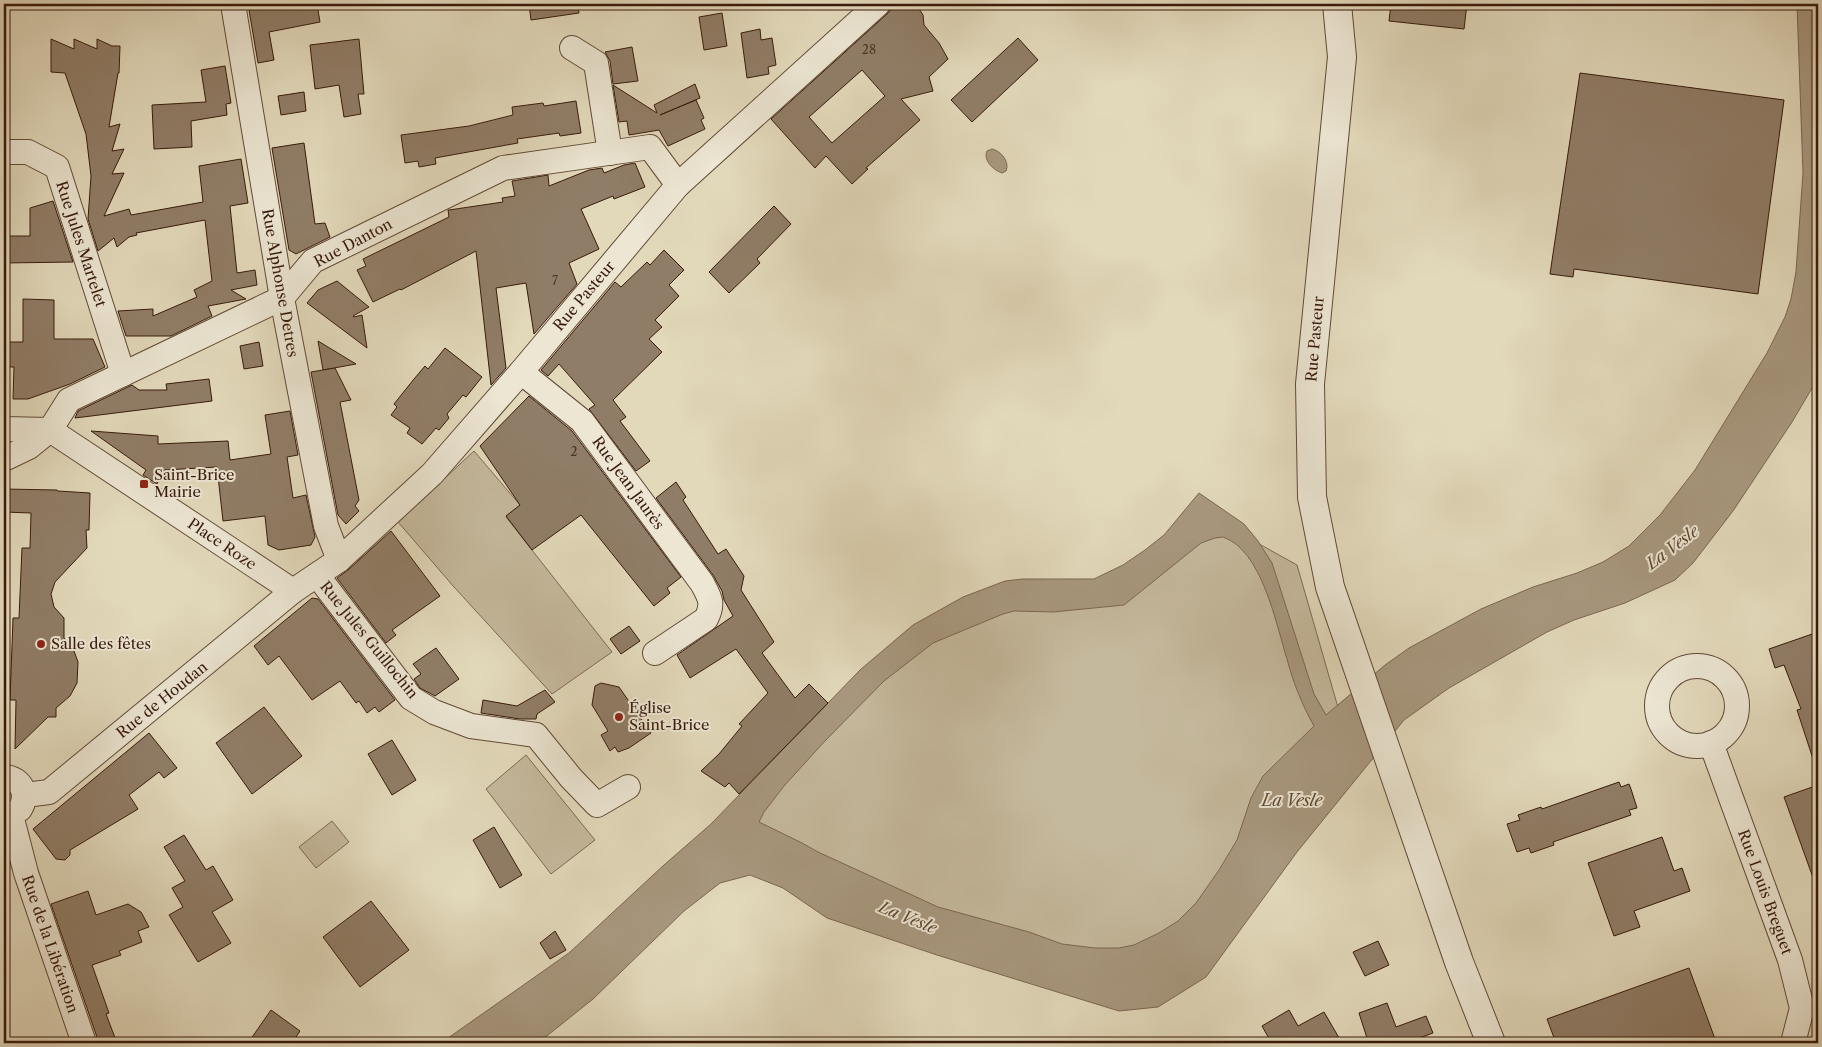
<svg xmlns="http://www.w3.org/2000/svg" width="1822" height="1047" font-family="'Libre Caslon Text',serif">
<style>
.green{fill:#c5b99d;stroke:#7e6a54}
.water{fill:#a8987f;stroke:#7b6651;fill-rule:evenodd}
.building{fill:#907d67;stroke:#381a0b;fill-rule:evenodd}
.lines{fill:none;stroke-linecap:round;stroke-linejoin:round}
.minor-casing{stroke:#624a37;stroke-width:26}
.tertiary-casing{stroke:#624a37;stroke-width:30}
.minor{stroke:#ece6d3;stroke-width:24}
.tertiary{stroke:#ece6d3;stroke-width:28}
.poi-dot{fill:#8f2418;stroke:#ece6d3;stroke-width:2}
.labels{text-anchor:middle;stroke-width:4;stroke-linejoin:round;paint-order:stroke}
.number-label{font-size:12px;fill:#4e3322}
.street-label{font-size:15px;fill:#381a0b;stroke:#ece6d3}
.poi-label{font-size:15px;fill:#381a0b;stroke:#ece6d3;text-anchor:start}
.water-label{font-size:16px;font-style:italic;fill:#5f4634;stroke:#ece6d3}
</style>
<rect width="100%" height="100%" fill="#e2d9bb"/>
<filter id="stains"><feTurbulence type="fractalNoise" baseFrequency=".004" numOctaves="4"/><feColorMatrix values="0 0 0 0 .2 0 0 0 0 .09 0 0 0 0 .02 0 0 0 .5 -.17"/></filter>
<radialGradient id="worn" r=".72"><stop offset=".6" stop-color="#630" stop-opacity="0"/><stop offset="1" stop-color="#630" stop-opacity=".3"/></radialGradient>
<g class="green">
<polygon points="474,451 520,505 506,517 612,652 552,694 454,587 398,522"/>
<polygon points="1216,520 1297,565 1352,756 1138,998 737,862 736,808 920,636 1049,588 1118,585"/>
<polygon points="526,755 595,840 551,874 486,789"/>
<polygon points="332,821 349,842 316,868 299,847"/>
</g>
<g class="water">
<path d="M 1797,4 L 1818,4 L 1818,378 L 1792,422 L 1733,511 L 1693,563 L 1675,580 L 1625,603 L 1574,620 L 1547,632 L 1449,688 L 1404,720 L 1297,852 L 1206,977 L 1158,1007 L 1119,1011 L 937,955 L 827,918 L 783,888 L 750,875 L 720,883 L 684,911 L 593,999 L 538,1043 L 441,1043 L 569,953 L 664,865 L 711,824 L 860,670 L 913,625 L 963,597 L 1005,581 L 1023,579 L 1094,579 L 1123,565 L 1145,550 L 1164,535 L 1199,493 L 1244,524 L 1258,541 L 1272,563 L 1314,694 L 1326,715 L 1385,665 L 1409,648 L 1481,609 L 1533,587 L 1577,573 L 1603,562 L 1629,546 L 1660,515 L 1695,470 L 1767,353 L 1785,317 L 1791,299 L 1796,272 L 1803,173 ZM 1223,537 C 1262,550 1276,624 1287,659 C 1293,682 1302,705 1314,726 L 1263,776 L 1251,798 L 1237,840 L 1219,870 L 1196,903 L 1178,921 L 1159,933 L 1134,945 L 1119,948 L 1095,948 L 1062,944 L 1029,932 L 938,907 L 818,852 L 802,843 L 759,822 L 764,812 L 784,786 L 824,742 L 884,681 L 933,643 L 1003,614 L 1014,611 L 1053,612 L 1124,605 L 1201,543 L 1215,538 Z"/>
<path d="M 992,149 C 1001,151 1010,162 1006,171 L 1002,173 C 993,170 983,160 987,151 Z"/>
</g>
<g class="building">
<polygon points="248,4 317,4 320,22 269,32 274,60 258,63"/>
<polygon points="529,4 578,4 579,13 531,20"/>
<path d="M 896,4 L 916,4 L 923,15 L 924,25 L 939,43 L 948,59 L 929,77 L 933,91 L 901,99 L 920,120 L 866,168 L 868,169 L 852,184 L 826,156 L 815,168 L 771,119 L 887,14 ZM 862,70 L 885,96 L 832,143 L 809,117 Z"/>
<polygon points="1391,4 1467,4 1464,29 1389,21"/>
<polygon points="722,13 727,46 704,50 699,17"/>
<polygon points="760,29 761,40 772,38 776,65 768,67 769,74 747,78 741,33"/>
<polygon points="1018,38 1038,60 972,122 951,100"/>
<polygon points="51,39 74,49 74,39 97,49 97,39 112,46 120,46 119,73 118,73 109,127 120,124 112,151 124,149 112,174 124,173 104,216 129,209 131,215 203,202 199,166 241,159 248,203 230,206 237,273 255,270 257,285 231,290 246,299 208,306 212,316 171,336 126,336 118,311 153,309 153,316 197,297 194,290 212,281 205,220 136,233 137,235 129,237 117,247 114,238 98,251 88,219 91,176 86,134 65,73 51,72"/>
<polygon points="359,39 364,94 358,94 361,114 344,117 339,85 315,89 310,45"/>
<polygon points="632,47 638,81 613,84 610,61 605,52"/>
<polygon points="225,66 231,103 226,104 227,115 191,121 192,147 154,149 152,105 206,102 201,70"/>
<polygon points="1580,73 1784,100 1758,294 1574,269 1573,277 1550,274"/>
<polygon points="695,84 700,98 660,115 696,100 704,118 701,120 705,129 668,146 659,130 629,135 627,121 619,122 613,85 657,113 654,105"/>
<polygon points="304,92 306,111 281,115 278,96"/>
<polygon points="576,101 581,133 560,136 559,133 517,139 518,143 435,158 436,164 419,167 418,161 405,163 401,135 469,126 513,115 512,107 543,103 544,106"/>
<polygon points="304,143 315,224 325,223 330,237 296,254 289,250 272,148"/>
<polygon points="635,163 645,187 614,199 613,196 581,209 599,249 569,263 577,284 534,334 526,283 496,288 506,368 491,385 476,251 401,290 400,289 373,302 357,270 366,266 363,259 449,217 448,210 449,210 503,202 502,198 515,196 512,181 548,175 549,186 589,170 602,168 604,173 624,165"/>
<polygon points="53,201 73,262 4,263 4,236 30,236 30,208"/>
<polygon points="774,206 791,224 757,259 760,263 729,293 709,272"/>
<polygon points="664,250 684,270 669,285 679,296 655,320 662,327 649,339 662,352 613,400 626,417 620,421 650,461 636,471 589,409 595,405 559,364 548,376 541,370 615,282 621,287 647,262 650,265"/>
<polygon points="337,281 369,307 353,316 354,317 362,315 367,348 307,303 318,290"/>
<polygon points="23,299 54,300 54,339 93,339 105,367 70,384 28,399 13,399 14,367 4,367 4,342 23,342"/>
<polygon points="318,341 356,364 323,370"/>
<polygon points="259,342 263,366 244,369 240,346"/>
<polygon points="445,348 482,377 466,397 463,395 447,414 449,418 439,430 436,428 422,444 407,433 410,428 391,415 397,407 394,404 414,379 425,366 428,369"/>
<polygon points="335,368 351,400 340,402 359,500 355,506 359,511 346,524 338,515 311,372"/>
<polygon points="209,379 212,401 75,418 78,411 132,385 139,390 167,390 166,384"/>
<polygon points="529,396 572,431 681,577 667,588 670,593 654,606 581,515 532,550 506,516 520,505 480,446"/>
<polygon points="290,411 298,455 287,457 293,498 306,495 315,537 311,545 279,550 268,545 265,516 223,521 217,467 164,470 157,484 143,475 146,470 91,431 158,436 158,444 228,441 230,460 271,454 265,415"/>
<polygon points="676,482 686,497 683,500 718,554 726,549 744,576 741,590 774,642 762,653 795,698 809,684 828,703 739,794 729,783 725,787 701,771 719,754 742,726 739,724 768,693 736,649 690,678 677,655 733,616 724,600 722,591 713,575 656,498"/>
<polygon points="4,489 57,490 58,491 90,493 89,530 86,530 87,548 55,582 51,594 54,607 64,618 64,638 74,651 78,662 77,683 70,696 56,708 56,717 48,717 15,749 16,700 10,700 13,618 19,618 22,548 30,548 31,513 4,512"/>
<polygon points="391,531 440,596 392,630 396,635 386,643 337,578 348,570"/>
<polygon points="312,598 318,599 395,700 379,712 375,707 367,713 359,701 356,703 340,681 312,700 279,656 268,665 254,646"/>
<polygon points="629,626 640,641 621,654 610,639"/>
<polygon points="1818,632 1818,764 1815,765 1797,710 1801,709 1784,665 1775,668 1769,649"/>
<polygon points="436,648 459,679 435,696 420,688 414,679 421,674 413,664"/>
<polygon points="601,683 619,687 651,733 629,748 618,752 615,747 610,751 601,735 608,731 592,705 595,686"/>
<polygon points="545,690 555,702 537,714 536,719 520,719 481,713 483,700 517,706"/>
<polygon points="264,707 302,756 252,794 216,743"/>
<polygon points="149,733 177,768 164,778 159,772 129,795 138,809 70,850 70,855 65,860 56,859 33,829"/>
<polygon points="392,740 416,780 392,795 368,754"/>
<polygon points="1619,782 1621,787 1629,784 1631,789 1637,808 1629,810 1631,815 1553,842 1554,845 1531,853 1529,848 1517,852 1507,824 1520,820 1518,815 1541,807 1542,809"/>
<polygon points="1818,785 1818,886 1816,886 1784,797"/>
<polygon points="494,827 522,875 500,888 473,840"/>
<polygon points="184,835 206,870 213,866 233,900 212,912 231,943 198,962 169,915 183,907 172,888 185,881 164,847"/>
<polygon points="1662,837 1674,871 1682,868 1690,891 1634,911 1640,927 1614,936 1588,863"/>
<polygon points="88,891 96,915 128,904 141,912 149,927 138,931 142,942 119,951 121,955 92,965 109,1013 106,1014 117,1043 99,1043 51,904"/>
<polygon points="371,901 409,950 360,987 323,937"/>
<polygon points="555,931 566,950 550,959 540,943"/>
<polygon points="1378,941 1389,965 1365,976 1353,952"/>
<polygon points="1689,968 1715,1039 1703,1043 1556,1043 1547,1019"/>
<polygon points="1387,1003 1396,1027 1426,1016 1433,1033 1406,1043 1357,1043 1357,1042 1367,1038 1359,1013"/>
<polygon points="271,1010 300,1031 292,1043 248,1043"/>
<polygon points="1289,1010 1298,1026 1324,1012 1342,1043 1268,1043 1271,1042 1262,1026"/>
</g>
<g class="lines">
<g class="minor-casing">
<g id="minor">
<polyline points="233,4 282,298 326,526 339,560"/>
<polyline points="572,48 596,63 610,153"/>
<polyline points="4,152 28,152 57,167 123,374"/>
<path d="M 521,372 L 582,421 L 702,583 C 710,598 714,603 706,619 L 655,653"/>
<polyline points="4,429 50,430"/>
<polyline points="50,430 293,591"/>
<polyline points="4,459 29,447 50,430 69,400 282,298 313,261 503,168 650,147 678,185"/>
<polyline points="317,575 411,698 434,712 471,726 536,735 571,778 597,805 628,787"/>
<circle cx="1697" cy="706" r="40"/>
<polyline points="1711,743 1790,960 1802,1008 1793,1043"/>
<path d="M 4,777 C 22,778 29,795 20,809"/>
<polyline points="25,795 49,792 293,591 339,560 432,474 521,372 678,185 878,4"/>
<polyline points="11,815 26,873 84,1043"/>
</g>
</g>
<g class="tertiary-casing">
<polyline id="tertiary" points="1337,4 1342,57 1310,384 1312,497 1330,587 1459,962 1491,1043"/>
</g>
<use href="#minor" class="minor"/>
<use href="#tertiary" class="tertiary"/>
</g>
<g class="poi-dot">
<rect x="139" y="479" width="10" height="10" rx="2.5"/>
<circle cx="41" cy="644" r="5"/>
<circle cx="619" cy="717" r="5"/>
</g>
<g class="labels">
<g class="number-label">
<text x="869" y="54">28</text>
<text x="555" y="285">7</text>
<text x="574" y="456">2</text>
</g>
<g class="street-label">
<text transform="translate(353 243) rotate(-28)" y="5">Rue Danton</text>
<text transform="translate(81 244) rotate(72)" y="5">Rue Jules Martelet</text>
<text transform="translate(280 283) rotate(80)" y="5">Rue Alphonse Detres</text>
<text transform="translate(584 296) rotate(-50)" y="5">Rue Pasteur</text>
<text transform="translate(1315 339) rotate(-85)" y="5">Rue Pasteur</text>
<text transform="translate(628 483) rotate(54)" y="5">Rue Jean Jaurès</text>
<text transform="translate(222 544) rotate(34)" y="5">Place Roze</text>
<text transform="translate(369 640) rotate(51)" y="5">Rue Jules Guillochin</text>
<text transform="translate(162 700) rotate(-39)" y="5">Rue de Houdan</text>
<text transform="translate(1765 892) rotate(70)" y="5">Rue Louis Breguet</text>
<text transform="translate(50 944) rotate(71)" y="5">Rue de la Libération</text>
</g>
<g class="poi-label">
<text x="154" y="480">Saint-Brice<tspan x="154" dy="17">Mairie</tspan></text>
<text x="51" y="649">Salle des fêtes</text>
<text x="629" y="713">Église<tspan x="629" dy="17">Saint-Brice</tspan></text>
</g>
<g class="water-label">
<text transform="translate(1672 547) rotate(-37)" y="6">La Vesle</text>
<text x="1292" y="806">La Vesle</text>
<text transform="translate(908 917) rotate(22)" y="6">La Vesle</text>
</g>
</g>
<rect width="1822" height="1047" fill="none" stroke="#e2d9bb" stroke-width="20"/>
<rect x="5" y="5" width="1812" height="1037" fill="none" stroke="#381a0b" stroke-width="2.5"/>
<rect x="10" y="10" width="1802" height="1027" fill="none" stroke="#381a0b"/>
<rect width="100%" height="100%" filter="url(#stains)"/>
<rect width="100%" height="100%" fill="url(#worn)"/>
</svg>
